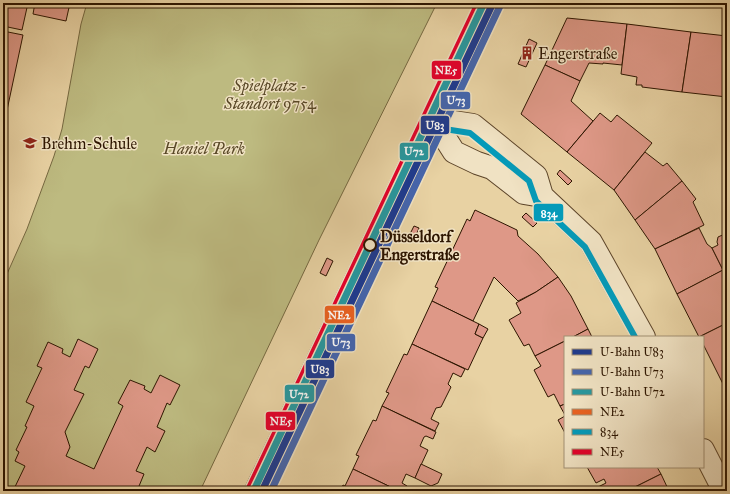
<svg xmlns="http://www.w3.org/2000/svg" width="730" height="494" font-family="'IM FELL Great Primer',serif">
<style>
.green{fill:#bdba80;stroke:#756840}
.building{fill:#de9887;stroke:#2d1500}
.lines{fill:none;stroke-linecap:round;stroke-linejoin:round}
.minor-casing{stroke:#5c4429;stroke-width:24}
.secondary-casing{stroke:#2d1500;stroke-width:24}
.minor{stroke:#f0e2c3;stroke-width:22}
.secondary{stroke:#f0e2c3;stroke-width:22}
.bus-1-casing{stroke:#f0e2c3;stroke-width:9}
.bus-2-casing{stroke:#f0e2c3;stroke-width:9}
.bus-3-casing{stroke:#f0e2c3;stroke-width:9}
.bus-1{stroke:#e86120;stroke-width:6}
.bus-2{stroke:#049ab9;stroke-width:6}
.bus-3{stroke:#e4002b;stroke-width:6}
.metro-1-casing{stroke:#f0e2c3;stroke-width:10}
.metro-2-casing{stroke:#f0e2c3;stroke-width:10}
.metro-3-casing{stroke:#f0e2c3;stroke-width:10}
.metro-1{stroke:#1d3a8f;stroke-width:7}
.metro-2{stroke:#4465ad;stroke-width:7}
.metro-3{stroke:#27979e;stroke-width:7}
.stop-dot{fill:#f0e2c3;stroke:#2d1500;stroke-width:2}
.labels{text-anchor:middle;stroke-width:3;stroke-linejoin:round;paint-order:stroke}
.poi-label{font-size:16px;fill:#2d1500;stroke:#f0e2c3;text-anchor:start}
.park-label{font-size:16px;font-style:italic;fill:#584726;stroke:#f0e2c3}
.stop-label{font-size:16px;font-weight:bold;fill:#2d1500;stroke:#f0e2c3;text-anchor:start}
.line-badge{stroke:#f0e2c3;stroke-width:1.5}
.badge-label{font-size:11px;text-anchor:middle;font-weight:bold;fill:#fff}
</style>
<rect width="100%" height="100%" fill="#e8d2a3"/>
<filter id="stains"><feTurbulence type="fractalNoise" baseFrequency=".005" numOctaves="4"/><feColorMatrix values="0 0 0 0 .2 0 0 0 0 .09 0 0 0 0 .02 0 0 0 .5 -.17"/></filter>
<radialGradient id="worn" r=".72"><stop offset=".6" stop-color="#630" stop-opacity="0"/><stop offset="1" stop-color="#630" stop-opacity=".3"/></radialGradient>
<polygon class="green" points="87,3 437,3 319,240 200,491 3,491 3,283 27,229 54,156 62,129 81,24"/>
<g class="building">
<polygon points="6,3 28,3 22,30 3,26 3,12 4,12"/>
<polygon points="35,3 70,3 66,21 33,14"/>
<polygon points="567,18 627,24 622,65 603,63 603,64 589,63 580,81 545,65"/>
<polygon points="627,24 691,32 682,92 642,87 642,85 636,85 637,77 621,74"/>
<polygon points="3,31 23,35 3,129"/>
<polygon points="691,32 727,36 727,97 682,92"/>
<polygon points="529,39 537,43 526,67 518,64"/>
<polygon points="545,65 580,81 571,101 593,121 567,152 521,114"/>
<polygon points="600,113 611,122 617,115 652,143 614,190 567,152"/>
<polygon points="645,152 663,166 667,163 682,181 635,220 614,190"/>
<polygon points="560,170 572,181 568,185 557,174"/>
<polygon points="682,181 696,199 693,202 704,225 655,249 635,220"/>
<polygon points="475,210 517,230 518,236 538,254 558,277 536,292 518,301 494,277 473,321 432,301 438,288 435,287 467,219 470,221"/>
<polygon points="526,213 537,223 533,227 522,217"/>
<polygon points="414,226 419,228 413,242 407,240"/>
<polygon points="699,228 707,244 712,248 723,270 677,294 655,249"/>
<polygon points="727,233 727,268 723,270 712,248 718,245 717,242 718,237"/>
<polygon points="327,258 333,261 326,276 320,273"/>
<polygon points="723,270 727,278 727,323 699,337 677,294"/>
<polygon points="558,277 571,296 588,329 573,337 565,337 565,341 535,356 529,344 524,346 509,320 521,313 516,303 536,292"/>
<polygon points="432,301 479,324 475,334 483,338 468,370 412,344"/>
<polygon points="727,323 727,379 722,382 703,344 703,337 699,337"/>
<polygon points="479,324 488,329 483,338 475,334"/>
<polygon points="588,329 592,337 573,337"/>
<polygon points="78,339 98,349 89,368 85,366 74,390 84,394 65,432 70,447 66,456 94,469 123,406 118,403 130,380 145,386 144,389 151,393 160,375 180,385 170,405 167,403 157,427 165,431 155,452 147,447 136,471 144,474 137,491 13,491 25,466 15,461 19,452 16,450 27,427 25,426 34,406 26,402 42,368 37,366 48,342 63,349 62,353 70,357"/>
<polygon points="565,341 565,404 560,406 554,394 548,397 534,370 541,366 535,356"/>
<polygon points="412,344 465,369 461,377 453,373 448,384 451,387 441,407 436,408 431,419 439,423 435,431 382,406 389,393 386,392 404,354 407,355"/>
<polygon points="727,379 727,392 722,382"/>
<polygon points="565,404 565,415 560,406"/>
<polygon points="382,406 436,432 433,439 426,436 424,437 420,446 428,450 415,478 406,474 402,483 407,486 408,489 407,491 399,491 353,469 359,456 356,455 373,420 376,421"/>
<polygon points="565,416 565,433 558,420"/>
<polygon points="421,464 442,474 438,483 431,486 415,478"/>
<polygon points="587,467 657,467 661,474 627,491 600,491 598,487 606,483 604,479 596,483"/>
<polygon points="353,469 399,491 340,491 343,485 345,486"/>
<polygon points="661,474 669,491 627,491"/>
</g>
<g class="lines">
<g class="minor-casing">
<g id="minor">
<polyline points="433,119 473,125 536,176 542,196 591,242 644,337"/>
<polyline points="433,119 454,152 477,163 492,168 524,193 542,196"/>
<polyline points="703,450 724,491"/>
</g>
</g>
<g class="secondary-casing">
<polyline id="secondary" points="256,491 487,3"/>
</g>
<use href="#minor" class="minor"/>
<use href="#secondary" class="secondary"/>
<g class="bus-1-casing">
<polyline id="bus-1" points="256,491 487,3"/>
</g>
<g class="bus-2-casing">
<g id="bus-2">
<polyline points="440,122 494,6"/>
<polyline points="432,127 470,133 529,181 536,201 585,247 635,337"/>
</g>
</g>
<g class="bus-3-casing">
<polyline id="bus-3" points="249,488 478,3"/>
</g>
<use href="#bus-1" class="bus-1"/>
<use href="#bus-2" class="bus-2"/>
<use href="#bus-3" class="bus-3"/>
<g class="metro-1-casing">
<polyline id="metro-1" points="262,491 493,3"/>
</g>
<g class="metro-2-casing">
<polyline id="metro-2" points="271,491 500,6"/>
</g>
<g class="metro-3-casing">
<polyline id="metro-3" points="255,488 484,3"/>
</g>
<use href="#metro-1" class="metro-1"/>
<use href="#metro-2" class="metro-2"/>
<use href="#metro-3" class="metro-3"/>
</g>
<defs>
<g id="building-bare" transform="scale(1.08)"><path d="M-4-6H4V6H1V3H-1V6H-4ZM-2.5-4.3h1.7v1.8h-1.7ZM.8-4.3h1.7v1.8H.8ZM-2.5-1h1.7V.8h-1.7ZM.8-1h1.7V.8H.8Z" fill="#8f2418" stroke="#f0e2c3" stroke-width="2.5" paint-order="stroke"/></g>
<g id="school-bare" transform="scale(1.08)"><path d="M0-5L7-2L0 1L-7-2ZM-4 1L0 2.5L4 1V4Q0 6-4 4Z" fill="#8f2418" stroke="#f0e2c3" stroke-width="2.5" paint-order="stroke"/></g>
</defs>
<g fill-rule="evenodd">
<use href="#building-bare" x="527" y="53"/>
<use href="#school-bare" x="30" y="143"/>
</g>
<circle class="stop-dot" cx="370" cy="245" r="6"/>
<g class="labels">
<g class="poi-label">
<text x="538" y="59">Engerstraße</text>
<text x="41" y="149">Brehm-Schule</text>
</g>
<g class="park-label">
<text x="270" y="91">Spielplatz -<tspan x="270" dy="18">Standort 9754</tspan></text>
<text x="204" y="154">Haniel Park</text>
</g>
<g class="stop-label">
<text x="380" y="242">Düsseldorf<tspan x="380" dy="18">Engerstraße</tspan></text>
</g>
</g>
<g class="line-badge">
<rect x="431" y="60" width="31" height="20" rx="4" fill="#e4002b"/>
<rect x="440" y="91" width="31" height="19" rx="4" fill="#4465ad"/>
<rect x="420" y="115" width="30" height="20" rx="4" fill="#1d3a8f"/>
<rect x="399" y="142" width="30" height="19" rx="4" fill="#27979e"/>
<rect x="533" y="203" width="31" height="19" rx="4" fill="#049ab9"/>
<rect x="324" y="305" width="31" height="19" rx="4" fill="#e86120"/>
<rect x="326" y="333" width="30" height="19" rx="4" fill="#4465ad"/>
<rect x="305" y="359" width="30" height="20" rx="4" fill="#1d3a8f"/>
<rect x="284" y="384" width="31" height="19" rx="4" fill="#27979e"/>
<rect x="265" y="411" width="31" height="20" rx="4" fill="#e4002b"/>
</g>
<g class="badge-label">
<text x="446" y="74">NE5</text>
<text x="456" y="104">U73</text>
<text x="435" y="129">U83</text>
<text x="414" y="155">U72</text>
<text x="549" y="217">834</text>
<text x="339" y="319">NE2</text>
<text x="341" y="346">U73</text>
<text x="320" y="373">U83</text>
<text x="299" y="398">U72</text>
<text x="281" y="425">NE5</text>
</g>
<rect width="730" height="494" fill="none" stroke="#e8d2a3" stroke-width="16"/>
<rect x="4" y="4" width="722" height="486" fill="none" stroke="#2d1500" stroke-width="2"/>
<rect x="8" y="8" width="714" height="478" fill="none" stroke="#2d1500"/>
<rect x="564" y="336" width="140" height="132" fill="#f0e2c3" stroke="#a29075"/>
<rect x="572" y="349" width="20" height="6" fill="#1d3a8f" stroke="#a29075"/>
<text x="600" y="356" font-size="12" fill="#2d1500">U-Bahn U83</text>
<rect x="572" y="369" width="20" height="6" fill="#4465ad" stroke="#a29075"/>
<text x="600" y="376" font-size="12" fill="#2d1500">U-Bahn U73</text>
<rect x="572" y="389" width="20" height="6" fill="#27979e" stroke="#a29075"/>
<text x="600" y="396" font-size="12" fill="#2d1500">U-Bahn U72</text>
<rect x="572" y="409" width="20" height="6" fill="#e86120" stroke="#a29075"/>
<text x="600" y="416" font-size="12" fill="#2d1500">NE2</text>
<rect x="572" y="429" width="20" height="6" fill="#049ab9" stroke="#a29075"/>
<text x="600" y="436" font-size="12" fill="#2d1500">834</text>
<rect x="572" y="449" width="20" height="6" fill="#e4002b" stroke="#a29075"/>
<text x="600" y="456" font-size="12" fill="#2d1500">NE5</text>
<rect width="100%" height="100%" filter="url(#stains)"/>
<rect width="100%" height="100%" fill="url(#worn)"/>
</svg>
